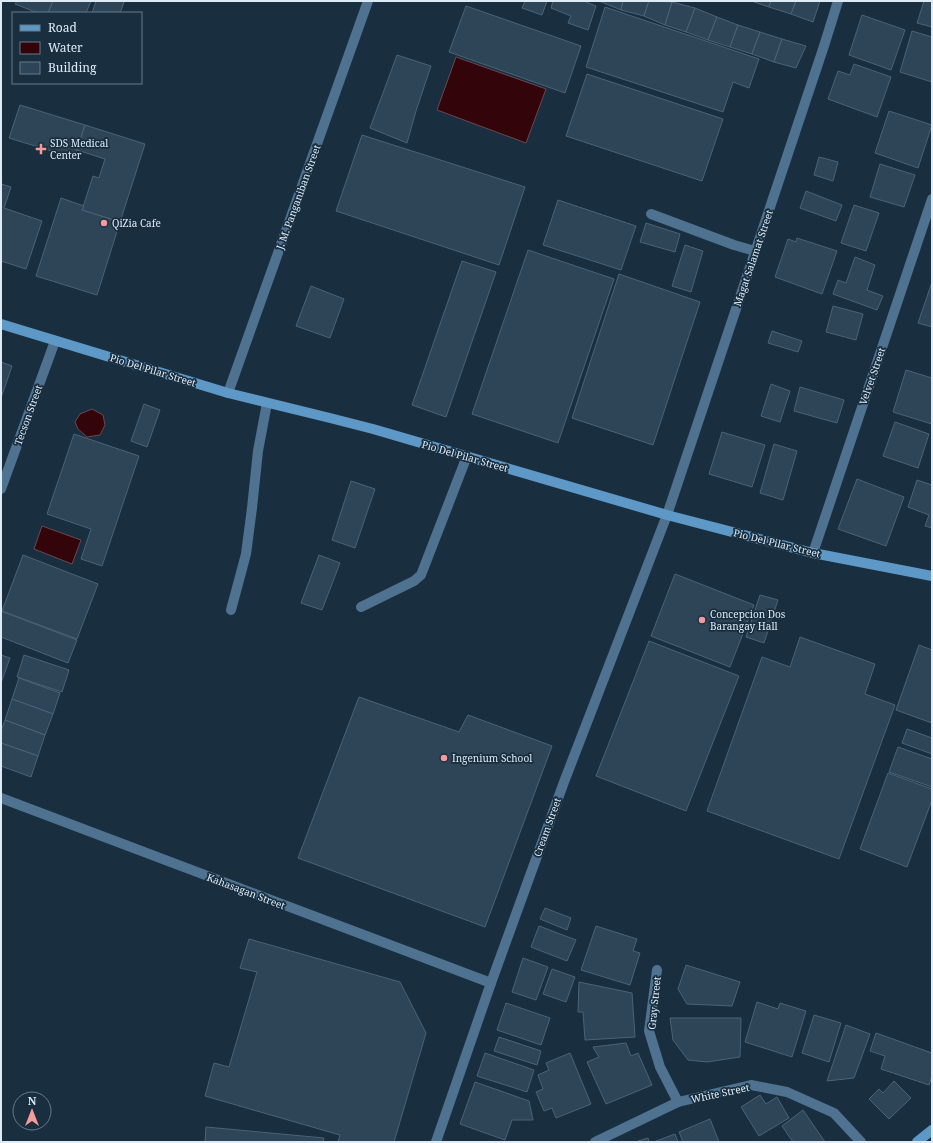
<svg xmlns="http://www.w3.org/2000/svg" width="933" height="1143" font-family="'Noto Serif',serif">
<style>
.water{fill:#34040b;stroke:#674952}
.building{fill:#2e4557;stroke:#4b6376}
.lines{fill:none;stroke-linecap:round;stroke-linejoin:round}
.lane{stroke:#4e728f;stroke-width:10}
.street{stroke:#4e728f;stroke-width:10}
.secondary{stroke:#5e98c6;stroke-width:10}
.poi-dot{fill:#f59b9d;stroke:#192f40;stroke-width:1.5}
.labels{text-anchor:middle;stroke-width:3.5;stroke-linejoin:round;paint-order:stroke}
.poi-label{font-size:10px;fill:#ddebf6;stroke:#192f40;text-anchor:start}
.street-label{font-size:10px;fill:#ddebf6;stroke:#192f40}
</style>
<rect width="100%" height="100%" fill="#192f40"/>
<g class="water">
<polygon points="456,57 546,89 526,143 437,110"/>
<polygon points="92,409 103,415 105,425 100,435 87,437 78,429 75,422 80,414"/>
<polygon points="42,526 81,540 72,564 34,549"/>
</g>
<g class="building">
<polygon points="17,1 53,1 48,13 38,13 15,4"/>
<polygon points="53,1 91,1 86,13 48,13"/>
<polygon points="96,1 122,1 124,2 120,13 92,13"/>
<polygon points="525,1 547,1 542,15 522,8"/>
<polygon points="553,1 587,1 586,2 596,6 588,30 568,23 571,16 551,8"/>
<polygon points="599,1 623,1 621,10"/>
<polygon points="623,1 649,1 644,16 621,10"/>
<polygon points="649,1 672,2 665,25 644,16"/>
<polygon points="751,1 771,1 769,7"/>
<polygon points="771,1 796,1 791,14 769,7"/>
<polygon points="796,1 820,1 813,22 791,14"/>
<polygon points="924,1 932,1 932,27 917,23"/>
<polygon points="672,2 695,8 686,32 665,25"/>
<polygon points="466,6 581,46 565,93 449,52"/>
<polygon points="605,7 759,59 749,88 733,82 723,112 586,67"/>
<polygon points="695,8 717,17 708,40 686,32"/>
<polygon points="862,15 905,30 891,70 849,55"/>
<polygon points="717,17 738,25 730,47 708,40"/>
<polygon points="738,25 760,32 752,54 730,47"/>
<polygon points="912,31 932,37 932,82 900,72"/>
<polygon points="760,32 782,39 774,62 752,54"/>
<polygon points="782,39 806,46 796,68 774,62"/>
<polygon points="397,55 431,66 416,111 407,143 370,128"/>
<polygon points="854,64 891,77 877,117 828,99 838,71 850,75"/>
<polygon points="587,74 723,119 702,181 566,136"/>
<polygon points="20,105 85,125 74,158 9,138"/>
<polygon points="889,111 932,125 918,168 875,153"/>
<polygon points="85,125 145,144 120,222 82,210 93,176 99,178 105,159 77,150"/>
<polygon points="362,135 525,187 499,265 336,211"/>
<polygon points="819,157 838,162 833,181 814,175"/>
<polygon points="880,164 915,175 904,207 870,197"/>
<polygon points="1,184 11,187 4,208 42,221 26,269 1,261"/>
<polygon points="806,191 842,205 836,221 800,208"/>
<polygon points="61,198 84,206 82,210 120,222 97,295 36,276"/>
<polygon points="558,200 636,226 621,270 543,245"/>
<polygon points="854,205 879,213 866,251 841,243"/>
<polygon points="646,223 680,234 675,252 640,242"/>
<polygon points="797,238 837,251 822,294 775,277 788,239 796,242"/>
<polygon points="685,245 703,251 691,292 672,286"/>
<polygon points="528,250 614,279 558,443 472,414"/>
<polygon points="855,257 875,265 867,290 883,296 877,310 833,294 838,280 846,283"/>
<polygon points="462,261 496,272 446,417 412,405"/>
<polygon points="619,274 700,302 653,445 572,418"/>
<polygon points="932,282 932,327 918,323"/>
<polygon points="311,286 344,299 330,338 296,326"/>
<polygon points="833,306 863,314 856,340 826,332"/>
<polygon points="772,331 802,341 798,352 768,343"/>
<polygon points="1,362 12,366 1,398"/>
<polygon points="906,370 932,378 932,424 893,412"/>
<polygon points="771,384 790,391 780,422 761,416"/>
<polygon points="800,387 844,400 837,423 794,411"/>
<polygon points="144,404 160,410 147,447 131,441"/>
<polygon points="895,422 929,434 918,468 883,456"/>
<polygon points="722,432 765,445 752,487 709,474"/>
<polygon points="74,434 139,456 102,566 81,559 91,529 47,514"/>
<polygon points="774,444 797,451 783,500 760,493"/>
<polygon points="857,479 904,497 886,546 838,529"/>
<polygon points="917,480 932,485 932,528 925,526 929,515 908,507"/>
<polygon points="351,481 375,489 355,548 332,540"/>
<polygon points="23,555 98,584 77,639 2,611"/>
<polygon points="319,555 340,563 322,610 301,603"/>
<polygon points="675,574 754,605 730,667 651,636"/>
<polygon points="760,595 778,600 764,643 746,637"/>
<polygon points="1,611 77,640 68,663 1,637"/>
<polygon points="800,637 875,664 865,694 895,705 839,859 707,811 762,657 790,667"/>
<polygon points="649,641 739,676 686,811 596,776"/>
<polygon points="919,645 932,650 932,723 896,710"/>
<polygon points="1,655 10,658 1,683"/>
<polygon points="24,655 69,670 62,692 17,677"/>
<polygon points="19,678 60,693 53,714 12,699"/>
<polygon points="359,697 459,732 468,715 552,746 485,927 298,858"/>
<polygon points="12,699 53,714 45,735 5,720"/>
<polygon points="5,720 45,735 38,756 1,743 1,731"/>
<polygon points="907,729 932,738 932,754 902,743"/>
<polygon points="1,743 38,756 31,777 1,766"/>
<polygon points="898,747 932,759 932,787 889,772"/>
<polygon points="888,773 932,789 932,800 907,867 860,849"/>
<polygon points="545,908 571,918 567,930 540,919"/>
<polygon points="539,926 576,940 567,961 531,947"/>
<polygon points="596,926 637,939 633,951 640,953 630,985 581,970"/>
<polygon points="249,939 400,982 426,1033 394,1142 338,1142 340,1135 205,1096 214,1063 229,1067 257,972 240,968"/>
<polygon points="523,958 548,967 536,1000 512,992"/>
<polygon points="686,965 740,982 732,1006 687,1004 678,989"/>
<polygon points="552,969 575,977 566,1002 543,994"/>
<polygon points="579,982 632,993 635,1037 585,1040 583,1012 578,1012"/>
<polygon points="757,1002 778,1009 780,1003 806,1011 792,1057 745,1042"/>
<polygon points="506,1003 550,1018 541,1045 497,1030"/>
<polygon points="814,1015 841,1023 829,1062 802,1053"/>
<polygon points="670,1018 741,1018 740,1057 707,1062 688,1060 673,1040"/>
<polygon points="846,1025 870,1034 854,1078 827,1081"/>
<polygon points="876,1033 932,1053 932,1076 929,1085 881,1069 885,1056 870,1051"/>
<polygon points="499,1037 541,1051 537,1065 494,1051"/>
<polygon points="626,1043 631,1056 638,1053 652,1085 606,1104 587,1062 599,1057 593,1047"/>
<polygon points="485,1053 534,1070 527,1092 477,1076"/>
<polygon points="570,1053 591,1104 556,1118 552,1108 544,1111 536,1092 543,1089 538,1075 549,1070 546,1063"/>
<polygon points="894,1081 911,1098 889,1119 869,1099 879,1089 883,1093"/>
<polygon points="475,1082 529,1101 533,1120 512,1120 505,1140 460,1124"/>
<polygon points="760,1095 766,1104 777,1097 789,1118 759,1136 741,1107"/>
<polygon points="803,1110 825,1142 793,1142 782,1126"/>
<polygon points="710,1119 719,1142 683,1142 679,1132"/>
<polygon points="206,1127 324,1138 323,1142 205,1142"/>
<polygon points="675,1134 678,1142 656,1142 656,1141"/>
<polygon points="648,1138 649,1142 635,1142"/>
</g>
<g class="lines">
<g class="lane">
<polyline points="651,214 734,245 755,251"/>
<polyline points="361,607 414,581 421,575 467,456"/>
<polyline points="231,610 246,554 252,508 258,451 267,403"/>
</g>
<g class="street">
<polyline points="228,393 368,1"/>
<polyline points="1,489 55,341"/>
<polyline points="813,553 932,199"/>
<polyline points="1,798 491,983"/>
<polyline points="657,970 649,1031 660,1067 678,1102"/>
<polyline points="436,1142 491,983 564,782 667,515 824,46 838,1"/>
<polyline points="595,1142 678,1102 751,1085 787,1092 834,1113 861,1142"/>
</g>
<g class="secondary">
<polyline points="1,324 228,393 330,418 373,429 667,515 813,553 932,576"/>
<polyline points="917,1142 932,1130"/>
</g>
</g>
<g class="poi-dot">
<path d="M39 143h4v4h4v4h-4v4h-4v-4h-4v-4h4z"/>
<circle cx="104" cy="223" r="4"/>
<circle cx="702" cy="620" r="4"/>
<circle cx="444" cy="758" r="4"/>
</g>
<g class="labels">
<g class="poi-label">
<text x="50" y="147">SDS Medical<tspan x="50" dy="12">Center</tspan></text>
<text x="112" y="227">QiZia Cafe</text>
<text x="710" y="618">Concepcion Dos<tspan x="710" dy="12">Barangay Hall</tspan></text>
<text x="452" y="762">Ingenium School</text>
</g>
<g class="street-label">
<text transform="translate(298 197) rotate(-70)" y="4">J. M. Panganiban Street</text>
<text transform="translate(753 258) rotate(-71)" y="4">Magat Salamat Street</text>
<text transform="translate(153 370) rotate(17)" y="4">Pio Del Pilar Street</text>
<text transform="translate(872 376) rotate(-71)" y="4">Velvet Street</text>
<text transform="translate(28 415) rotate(-70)" y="4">Tecson Street</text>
<text transform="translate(465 456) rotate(16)" y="4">Pio Del Pilar Street</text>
<text transform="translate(777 543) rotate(14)" y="4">Pio Del Pilar Street</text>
<text transform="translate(547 827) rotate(-70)" y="4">Cream Street</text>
<text transform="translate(246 891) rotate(21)" y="4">Kahasagan Street</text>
<text transform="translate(654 1003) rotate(-84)" y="4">Gray Street</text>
<text transform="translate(720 1093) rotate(-12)" y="4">White Street</text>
</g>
</g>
<rect width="933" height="1143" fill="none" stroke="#ddebf6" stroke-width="4"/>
<rect x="12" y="12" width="130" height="72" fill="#192f40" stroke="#677a89"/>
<rect x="20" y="25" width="20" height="6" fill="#5e98c6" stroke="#677a89"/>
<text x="48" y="32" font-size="12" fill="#ddebf6">Road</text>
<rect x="20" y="42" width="20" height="12" fill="#34040b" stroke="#677a89"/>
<text x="48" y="52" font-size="12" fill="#ddebf6">Water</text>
<rect x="20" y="62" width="20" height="12" fill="#2e4557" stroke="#677a89"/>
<text x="48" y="72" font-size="12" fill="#ddebf6">Building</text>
<g transform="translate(32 1111)"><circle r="19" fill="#192f40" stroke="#677a89"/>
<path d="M0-3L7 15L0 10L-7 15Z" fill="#f59b9d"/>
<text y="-6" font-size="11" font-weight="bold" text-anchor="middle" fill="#ddebf6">N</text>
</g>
</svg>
